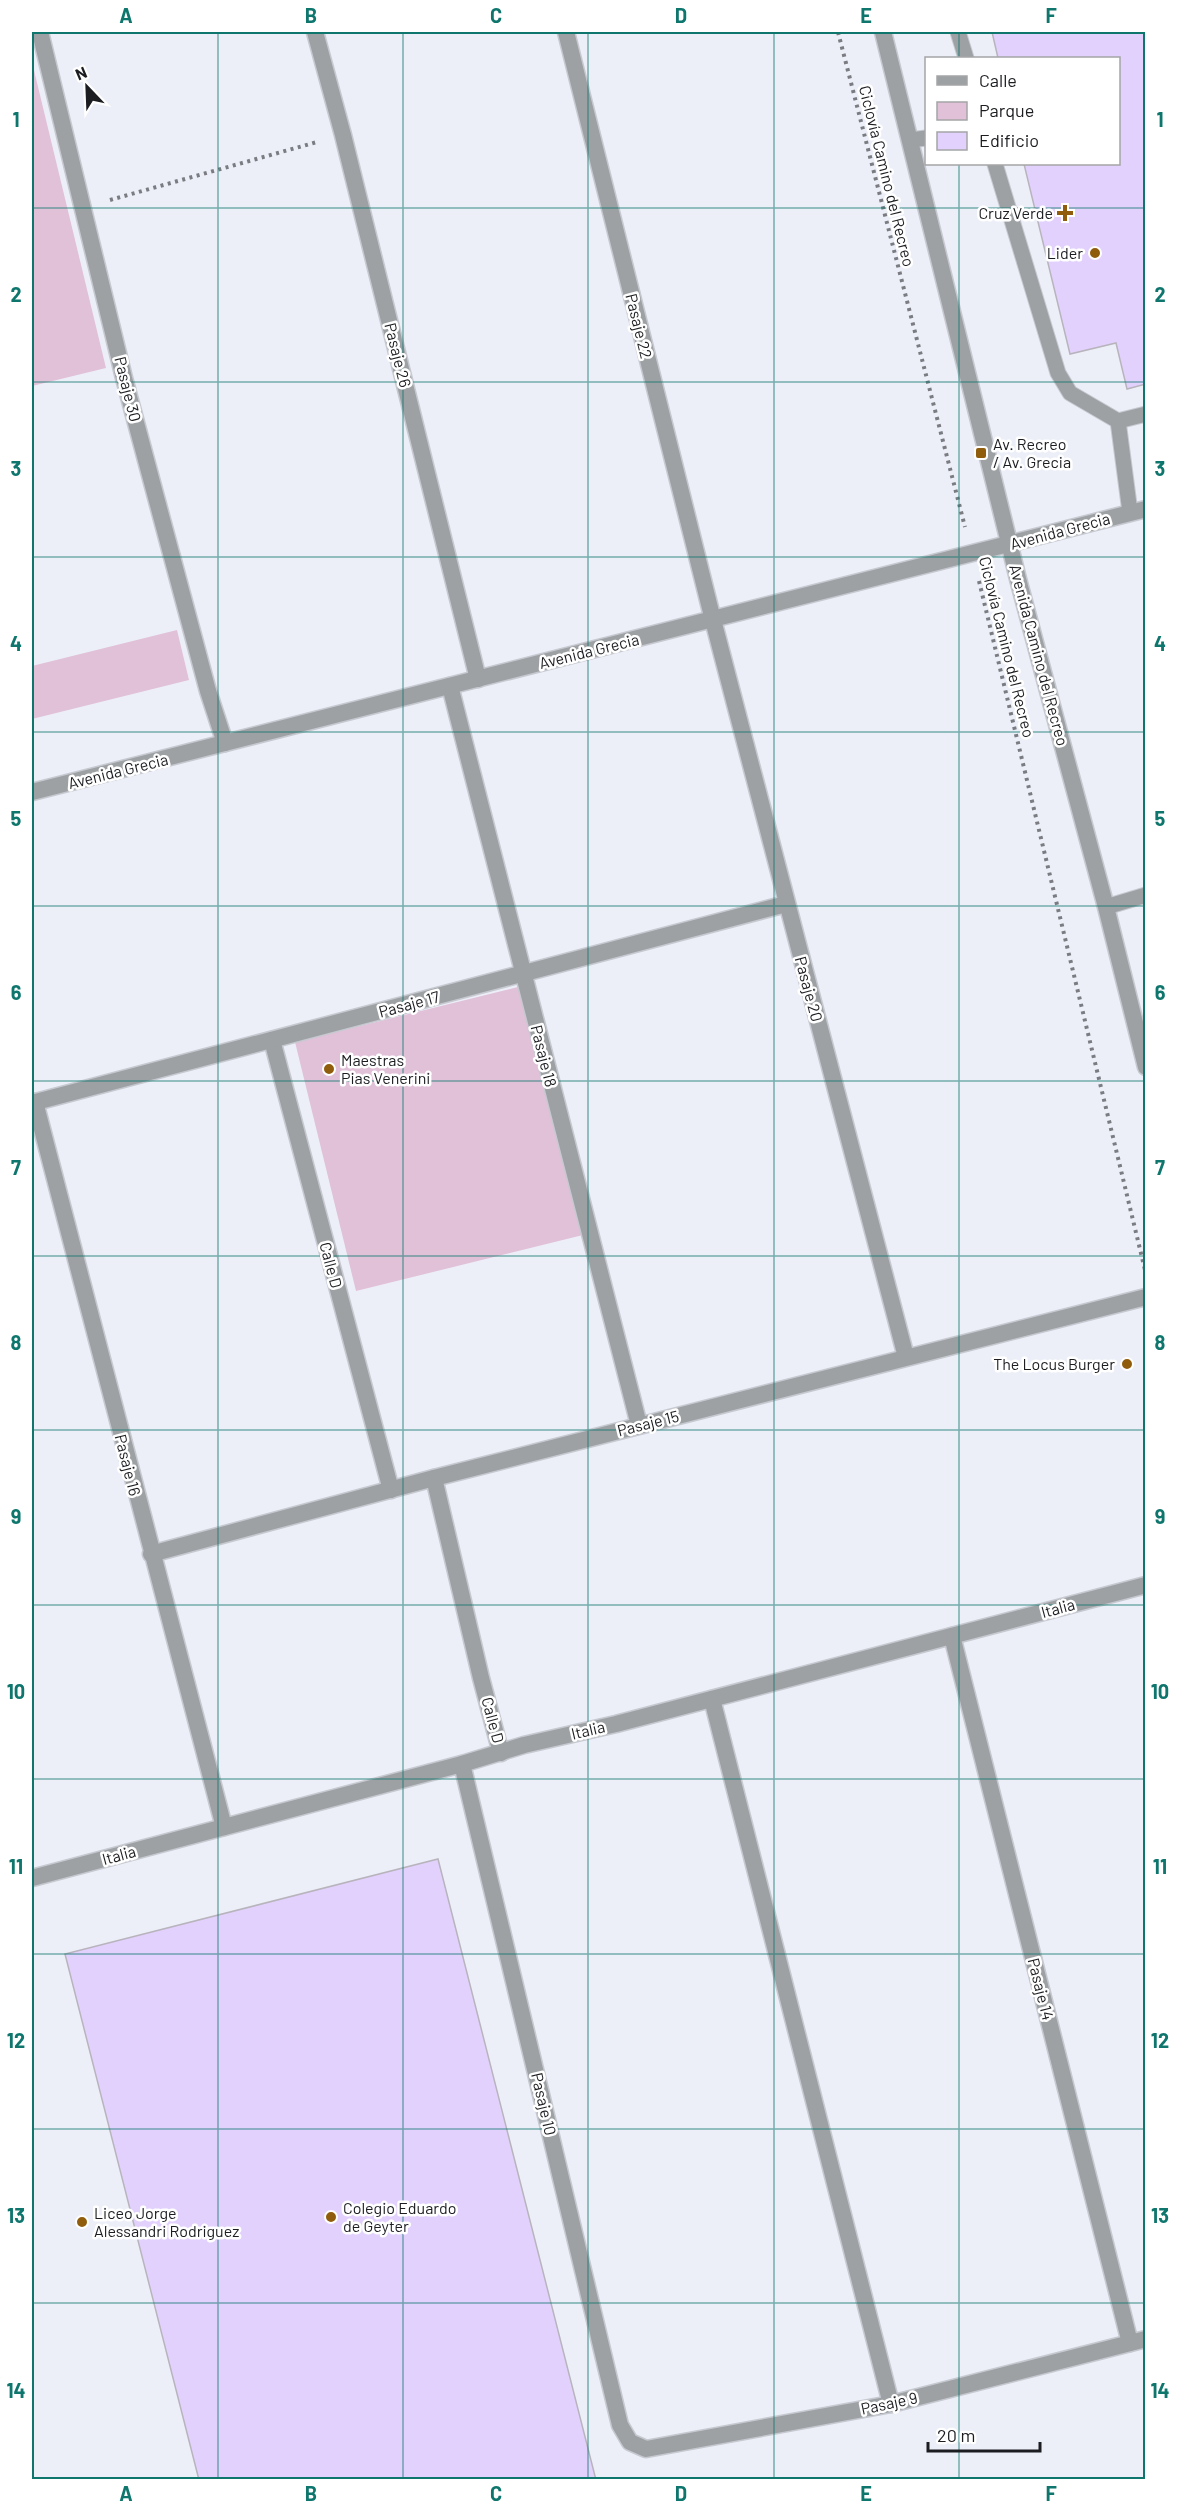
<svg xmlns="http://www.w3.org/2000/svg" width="1177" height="2511" font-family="Barlow,sans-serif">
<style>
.green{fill:#e1c1d8}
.building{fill:#e3d1fd;stroke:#b8b4bd;stroke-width:1.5}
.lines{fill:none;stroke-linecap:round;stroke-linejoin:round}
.service-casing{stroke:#c7c9d1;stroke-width:17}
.minor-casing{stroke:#c7c9d1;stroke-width:19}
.tertiary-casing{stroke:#c7c9d1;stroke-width:19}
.path{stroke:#7a7c82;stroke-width:4;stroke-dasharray:3 4.5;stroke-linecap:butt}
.service{stroke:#9da1a4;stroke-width:15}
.minor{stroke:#9da1a4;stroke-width:16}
.tertiary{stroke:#9da1a4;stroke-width:16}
.grid{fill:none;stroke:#0f766e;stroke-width:1.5;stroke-opacity:0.55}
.poi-dot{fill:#905d0d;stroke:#fff;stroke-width:2}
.labels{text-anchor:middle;stroke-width:5;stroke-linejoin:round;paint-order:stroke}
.street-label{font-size:16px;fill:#1c1d21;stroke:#fff}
.poi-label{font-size:16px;fill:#1c1d21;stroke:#fff;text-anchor:start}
.neatline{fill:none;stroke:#0f766e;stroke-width:2}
.grid-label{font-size:20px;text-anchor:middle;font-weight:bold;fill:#0f766e}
</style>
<rect width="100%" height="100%" fill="#eceff8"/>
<g class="green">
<polygon points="32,62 106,368 32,386"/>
<polygon points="177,630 189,680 32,719 32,666"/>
<polygon points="522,986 583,1235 356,1291 295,1042"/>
</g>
<g class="building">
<polygon points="992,32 1146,32 1146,384 1127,389 1116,343 1070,354 1024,164 1118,164 1118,58 998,58"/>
<polygon points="438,1859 596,2480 199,2480 65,1954"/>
</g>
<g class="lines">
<g class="service-casing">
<g id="service">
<polyline points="958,32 966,58"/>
<polyline points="910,140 926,138"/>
<polyline points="995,164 1058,373 1070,393 1118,421 1146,414"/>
<polyline points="1118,421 1130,512"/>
<polyline points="1106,907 1146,895"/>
</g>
</g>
<g class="minor-casing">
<g id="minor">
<polyline points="40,32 124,378 208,691 225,743"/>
<polyline points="315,32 343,135 478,679"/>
<polyline points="566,32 713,620 906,1357"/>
<polyline points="450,686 639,1425"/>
<polyline points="272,1040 391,1490"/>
<polyline points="35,1102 224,1827"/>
<polyline points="32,1103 786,904"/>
<polyline points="434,1478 481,1678 501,1753"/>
<polyline points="151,1554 434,1478 1146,1297"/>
<polyline points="952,1636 1130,2343"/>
<polyline points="712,1699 891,2404"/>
<polyline points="462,1764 620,2425 630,2442 646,2449 891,2404 1146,2339"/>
<polyline points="32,1878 462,1764 524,1745 616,1724 1146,1585"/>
</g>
</g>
<g class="tertiary-casing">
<g id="tertiary">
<polyline points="883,32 1018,579 1106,907 1146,1067"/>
<polyline points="32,792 1146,509"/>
</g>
</g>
<g class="path">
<polyline points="838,32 965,527"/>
<polyline points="110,200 317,142"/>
<polyline points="979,581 1145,1270"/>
</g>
<use href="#service" class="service"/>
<use href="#minor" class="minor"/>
<use href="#tertiary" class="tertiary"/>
</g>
<path class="grid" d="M 218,32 L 218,2480M 403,32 L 403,2480M 588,32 L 588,2480M 774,32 L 774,2480M 959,32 L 959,58M 959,164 L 959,2480M 32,208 L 1146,208M 32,382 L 1146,382M 32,557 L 1146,557M 32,732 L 1146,732M 32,906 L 1146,906M 32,1081 L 1146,1081M 32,1256 L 1146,1256M 32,1430 L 1146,1430M 32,1605 L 1146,1605M 32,1779 L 1146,1779M 32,1954 L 1146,1954M 32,2129 L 1146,2129M 32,2303 L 1146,2303"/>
<g class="poi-dot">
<path d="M1062 204h6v6h6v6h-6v6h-6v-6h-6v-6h6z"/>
<circle cx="1095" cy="253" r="6"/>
<rect x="975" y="447" width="12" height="12" rx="3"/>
<circle cx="329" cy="1069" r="6"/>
<circle cx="1127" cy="1364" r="6"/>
<circle cx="331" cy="2217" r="6"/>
<circle cx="82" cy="2222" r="6"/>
</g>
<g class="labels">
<g class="street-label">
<text transform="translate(887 176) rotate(76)" y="6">Ciclovía Camino del Recreo</text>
<text transform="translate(639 326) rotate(76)" y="6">Pasaje 22</text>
<text transform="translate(398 355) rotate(76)" y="6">Pasaje 26</text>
<text transform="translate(128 389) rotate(76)" y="6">Pasaje 30</text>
<text transform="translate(1060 531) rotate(-15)" y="6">Avenida Grecia</text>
<text transform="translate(1007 647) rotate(76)" y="6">Ciclovía Camino del Recreo</text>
<text transform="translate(589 651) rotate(-14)" y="6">Avenida Grecia</text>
<text transform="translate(1039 655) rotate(75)" y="6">Avenida Camino del Recreo</text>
<text transform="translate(118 771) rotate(-14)" y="6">Avenida Grecia</text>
<text transform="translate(809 989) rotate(75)" y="6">Pasaje 20</text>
<text transform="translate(409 1004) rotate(-15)" y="6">Pasaje 17</text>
<text transform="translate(544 1056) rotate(76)" y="6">Pasaje 18</text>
<text transform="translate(331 1265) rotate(75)" y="6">Calle D</text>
<text transform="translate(648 1423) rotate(-14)" y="6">Pasaje 15</text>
<text transform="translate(128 1465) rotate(76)" y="6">Pasaje 16</text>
<text transform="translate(1058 1608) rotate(-15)" y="6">Italia</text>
<text transform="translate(493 1720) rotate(75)" y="6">Calle D</text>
<text transform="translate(588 1730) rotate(-13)" y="6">Italia</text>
<text transform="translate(119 1855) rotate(-15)" y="6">Italia</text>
<text transform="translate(1041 1989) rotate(76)" y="6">Pasaje 14</text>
<text transform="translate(544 2104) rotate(77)" y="6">Pasaje 10</text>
<text transform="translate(889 2403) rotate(-12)" y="6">Pasaje 9</text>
</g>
<g class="poi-label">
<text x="1053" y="219" text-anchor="end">Cruz Verde</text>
<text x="1083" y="259" text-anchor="end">Lider</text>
<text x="993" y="450">Av. Recreo<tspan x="993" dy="18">/ Av. Grecia</tspan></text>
<text x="341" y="1066">Maestras<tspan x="341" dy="18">Pias Venerini</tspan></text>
<text x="1115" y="1370" text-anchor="end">The Locus Burger</text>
<text x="343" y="2214">Colegio Eduardo<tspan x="343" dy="18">de Geyter</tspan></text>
<text x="94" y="2219">Liceo Jorge<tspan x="94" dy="18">Alessandri Rodriguez</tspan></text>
</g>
</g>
<rect width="1177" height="2511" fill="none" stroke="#ffffff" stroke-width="66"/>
<rect x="925" y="57" width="195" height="108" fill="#ffffff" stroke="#a4a5a6" stroke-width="1.5"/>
<rect x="937" y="76" width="30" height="9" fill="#9da1a4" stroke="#a4a5a6" stroke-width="1.5"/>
<text x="979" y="87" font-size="18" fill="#1c1d21">Calle</text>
<rect x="937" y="102" width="30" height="18" fill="#e1c1d8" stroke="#a4a5a6" stroke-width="1.5"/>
<text x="979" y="117" font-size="18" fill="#1c1d21">Parque</text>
<rect x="937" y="132" width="30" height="18" fill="#e3d1fd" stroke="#a4a5a6" stroke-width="1.5"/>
<text x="979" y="147" font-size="18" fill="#1c1d21">Edificio</text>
<g transform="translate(87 87) rotate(337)" stroke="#ffffff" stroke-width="4.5" paint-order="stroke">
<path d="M0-4.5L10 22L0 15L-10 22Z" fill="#1c1d21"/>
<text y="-9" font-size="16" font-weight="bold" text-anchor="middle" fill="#1c1d21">N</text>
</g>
<path d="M928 2442v9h112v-9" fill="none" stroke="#1c1d21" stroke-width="3"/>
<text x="937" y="2442" font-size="18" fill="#1c1d21" stroke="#ffffff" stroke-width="4.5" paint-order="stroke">20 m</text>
<rect x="33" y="33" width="1111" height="2445" class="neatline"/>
<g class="grid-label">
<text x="126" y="23">A</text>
<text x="311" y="23">B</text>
<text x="496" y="23">C</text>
<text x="681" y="23">D</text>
<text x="866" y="23">E</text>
<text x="1051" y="23">F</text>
<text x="16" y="127">1</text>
<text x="1160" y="127">1</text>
<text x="16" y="302">2</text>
<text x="1160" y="302">2</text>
<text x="16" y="476">3</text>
<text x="1160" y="476">3</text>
<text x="16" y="651">4</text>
<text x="1160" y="651">4</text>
<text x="16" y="826">5</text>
<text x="1160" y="826">5</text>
<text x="16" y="1000">6</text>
<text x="1160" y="1000">6</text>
<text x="16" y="1175">7</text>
<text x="1160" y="1175">7</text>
<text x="16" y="1350">8</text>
<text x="1160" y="1350">8</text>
<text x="16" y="1524">9</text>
<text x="1160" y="1524">9</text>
<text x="16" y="1699">10</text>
<text x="1160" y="1699">10</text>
<text x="16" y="1874">11</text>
<text x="1160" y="1874">11</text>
<text x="16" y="2048">12</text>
<text x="1160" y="2048">12</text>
<text x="16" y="2223">13</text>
<text x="1160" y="2223">13</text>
<text x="16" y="2398">14</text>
<text x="1160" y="2398">14</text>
<text x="126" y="2501">A</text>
<text x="311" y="2501">B</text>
<text x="496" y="2501">C</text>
<text x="681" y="2501">D</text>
<text x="866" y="2501">E</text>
<text x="1051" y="2501">F</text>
</g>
</svg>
